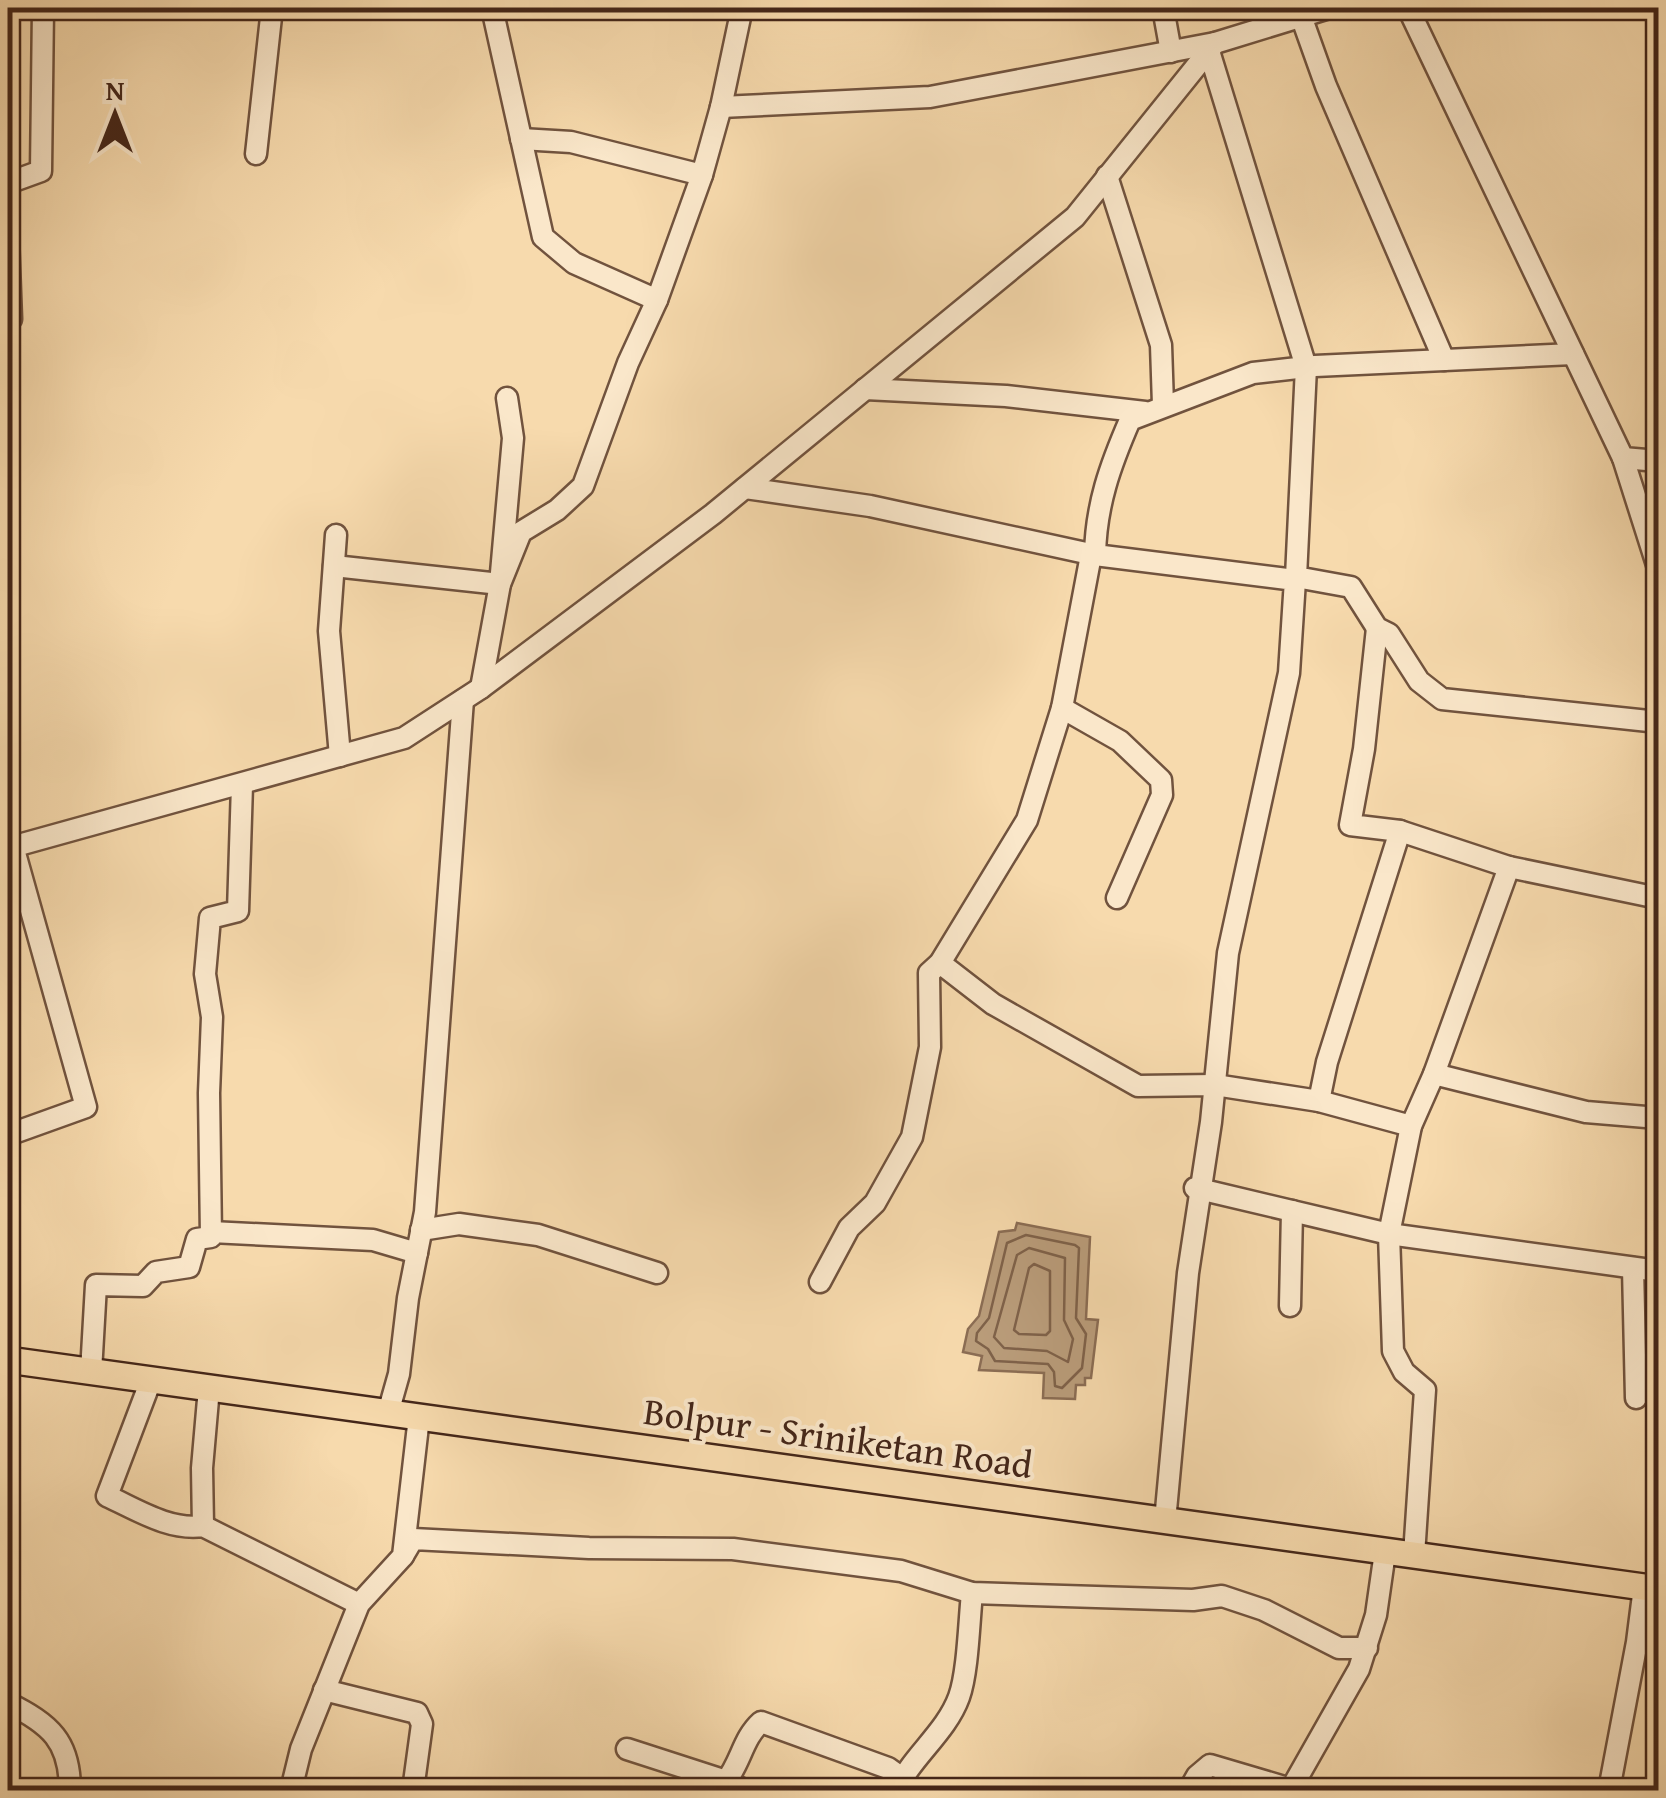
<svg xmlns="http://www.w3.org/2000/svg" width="1666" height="1798" font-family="'Gentium Book Plus',serif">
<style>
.water{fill:#ba9d7b;stroke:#8b6d54;stroke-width:2.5}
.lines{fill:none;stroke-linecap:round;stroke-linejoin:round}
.shore{stroke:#7f624a;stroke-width:2.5}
.minor-casing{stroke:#71533e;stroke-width:25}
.major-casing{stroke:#442619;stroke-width:30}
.minor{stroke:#fae7ca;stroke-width:20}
.major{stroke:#f7daad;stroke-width:25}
.labels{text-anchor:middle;stroke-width:8;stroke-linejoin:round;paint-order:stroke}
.street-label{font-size:38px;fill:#442619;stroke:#fae7ca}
</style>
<rect width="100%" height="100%" fill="#f7daad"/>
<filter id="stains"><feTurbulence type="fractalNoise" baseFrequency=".002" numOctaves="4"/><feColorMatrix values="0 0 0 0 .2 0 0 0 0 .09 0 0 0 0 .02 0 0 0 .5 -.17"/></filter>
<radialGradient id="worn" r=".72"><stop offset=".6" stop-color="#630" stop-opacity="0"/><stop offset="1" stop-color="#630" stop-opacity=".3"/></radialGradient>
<polygon class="water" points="1017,1223 1090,1237 1086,1319 1098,1320 1091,1378 1085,1378 1085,1385 1076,1385 1075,1399 1043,1398 1044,1373 979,1370 982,1356 963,1352 968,1329 979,1316 999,1232 1015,1230"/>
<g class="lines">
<g class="shore">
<polygon points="1026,1235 1075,1245 1079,1248 1076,1318 1086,1334 1082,1368 1062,1388 1055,1386 1054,1372 1048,1364 995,1361 988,1349 976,1341 977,1333 989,1318 1007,1243"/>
<polygon points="1029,1248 1065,1258 1064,1320 1073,1339 1068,1362 1047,1351 1004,1348 994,1337 1017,1255"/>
<polygon points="1034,1264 1050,1271 1050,1331 1046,1335 1019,1334 1014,1330 1029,1268"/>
</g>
<g class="minor-casing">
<g id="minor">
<polyline points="492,8 543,237 574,263 657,300"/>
<polyline points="1163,8 1171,52"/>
<polyline points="1408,8 1623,458 1658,461"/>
<polyline points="1301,16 1326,86 1444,360"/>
<polyline points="1209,51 1306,367 1296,577 1351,587 1377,628 1389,634 1419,681 1442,699 1658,722"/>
<polyline points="721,107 930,97 1215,43"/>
<polyline points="521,139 571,142 702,175"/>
<polyline points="256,154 272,8"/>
<polyline points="1107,176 1161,345 1163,405"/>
<polyline points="8,183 41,171 43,8"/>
<polyline points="8,236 11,319"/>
<polyline points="865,389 1006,396 1145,412"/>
<polyline points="1623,458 1658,568"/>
<polyline points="745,488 870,506 1095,555"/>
<polyline points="336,535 329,631 340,756"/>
<polyline points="334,566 500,584 513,438 507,398"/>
<polyline points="1377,628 1364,749 1350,825 1400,831 1509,867 1658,898"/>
<polyline points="481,688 500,584 521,532 557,510 583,486 628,363 657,300 702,175 721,107 742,8"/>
<polyline points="1062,708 1120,741 1161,780 1162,795 1117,898"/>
<polyline points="8,848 404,738 481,688 713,514 1075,217 1215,43 1329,8"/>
<polyline points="940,963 993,1004 1138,1086 1215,1085 1319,1101 1411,1126"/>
<polyline points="1434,1074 1586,1112 1658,1118"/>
<polyline points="1319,1101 1327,1062 1400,831"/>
<polyline points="8,1135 86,1107 13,846"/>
<polyline points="1195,1188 1389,1234 1658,1271"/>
<polyline points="421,1230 459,1224 538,1235 657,1273"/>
<polyline points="211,1232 373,1240 417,1253"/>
<polyline points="1633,1268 1636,1398"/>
<polyline points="820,1282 849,1228 875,1203 912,1137 930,1047 929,973 940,963 1027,820 1062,708 1091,555"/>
<polyline points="1290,1306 1292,1211"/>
<polyline points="91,1372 96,1285 143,1286 156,1272 189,1267 197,1239 211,1237 209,1093 212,1017 205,974 210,918 238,911 242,785"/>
<path d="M 151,1380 L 107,1496 C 136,1509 169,1531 203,1526 L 359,1604"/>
<polyline points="388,1413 399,1374 408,1298 425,1212 463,700"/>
<path d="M 1165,1521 L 1188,1273 L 1211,1122 L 1228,953 L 1289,673 L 1295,580 L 1095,555 C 1096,505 1110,466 1130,420 L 1253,373 L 1315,366 L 1573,354"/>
<polyline points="203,1526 202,1468 209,1388"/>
<polyline points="1414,1555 1425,1390 1404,1372 1393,1351 1389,1234 1411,1126 1434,1074 1509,867"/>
<polyline points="403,1556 413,1539 589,1548 733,1549 901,1571 972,1593 1193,1600 1222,1596 1264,1610 1339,1648 1367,1648"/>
<polyline points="324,1690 417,1713 422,1724 413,1790"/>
<path d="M 8,1703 C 50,1724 70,1741 70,1790"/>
<polyline points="627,1749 726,1781 744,1790"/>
<path d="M 726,1781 C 741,1762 743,1738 761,1722 L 888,1768 L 902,1778"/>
<polyline points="291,1790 301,1749 359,1604 403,1556 419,1417"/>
<path d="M 897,1790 C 910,1758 946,1733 959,1697 C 968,1672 969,1622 972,1593"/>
<polyline points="1189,1790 1197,1776 1210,1765 1291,1789 1359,1669 1376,1615 1385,1552"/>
<polyline points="1609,1790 1637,1642 1644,1587"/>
</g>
</g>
<g class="major-casing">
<polyline id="major" points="8,1360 1658,1589"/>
</g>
<use href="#minor" class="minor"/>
<use href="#major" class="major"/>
</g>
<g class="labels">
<g class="street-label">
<text transform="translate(838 1438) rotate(8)" y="13">Bolpur - Sriniketan Road</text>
</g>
</g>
<rect width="1666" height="1798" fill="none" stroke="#f7daad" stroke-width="40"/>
<rect x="10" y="10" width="1646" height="1778" fill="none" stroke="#442619" stroke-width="5"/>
<rect x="20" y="20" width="1626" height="1758" fill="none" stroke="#442619" stroke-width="2.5"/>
<g transform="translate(115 115)" stroke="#fae7ca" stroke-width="8" paint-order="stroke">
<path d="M0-8L18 38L0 25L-18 38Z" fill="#442619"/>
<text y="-15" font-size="28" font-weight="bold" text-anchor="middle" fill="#442619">N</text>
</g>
<rect width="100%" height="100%" filter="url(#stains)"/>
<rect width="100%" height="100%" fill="url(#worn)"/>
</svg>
